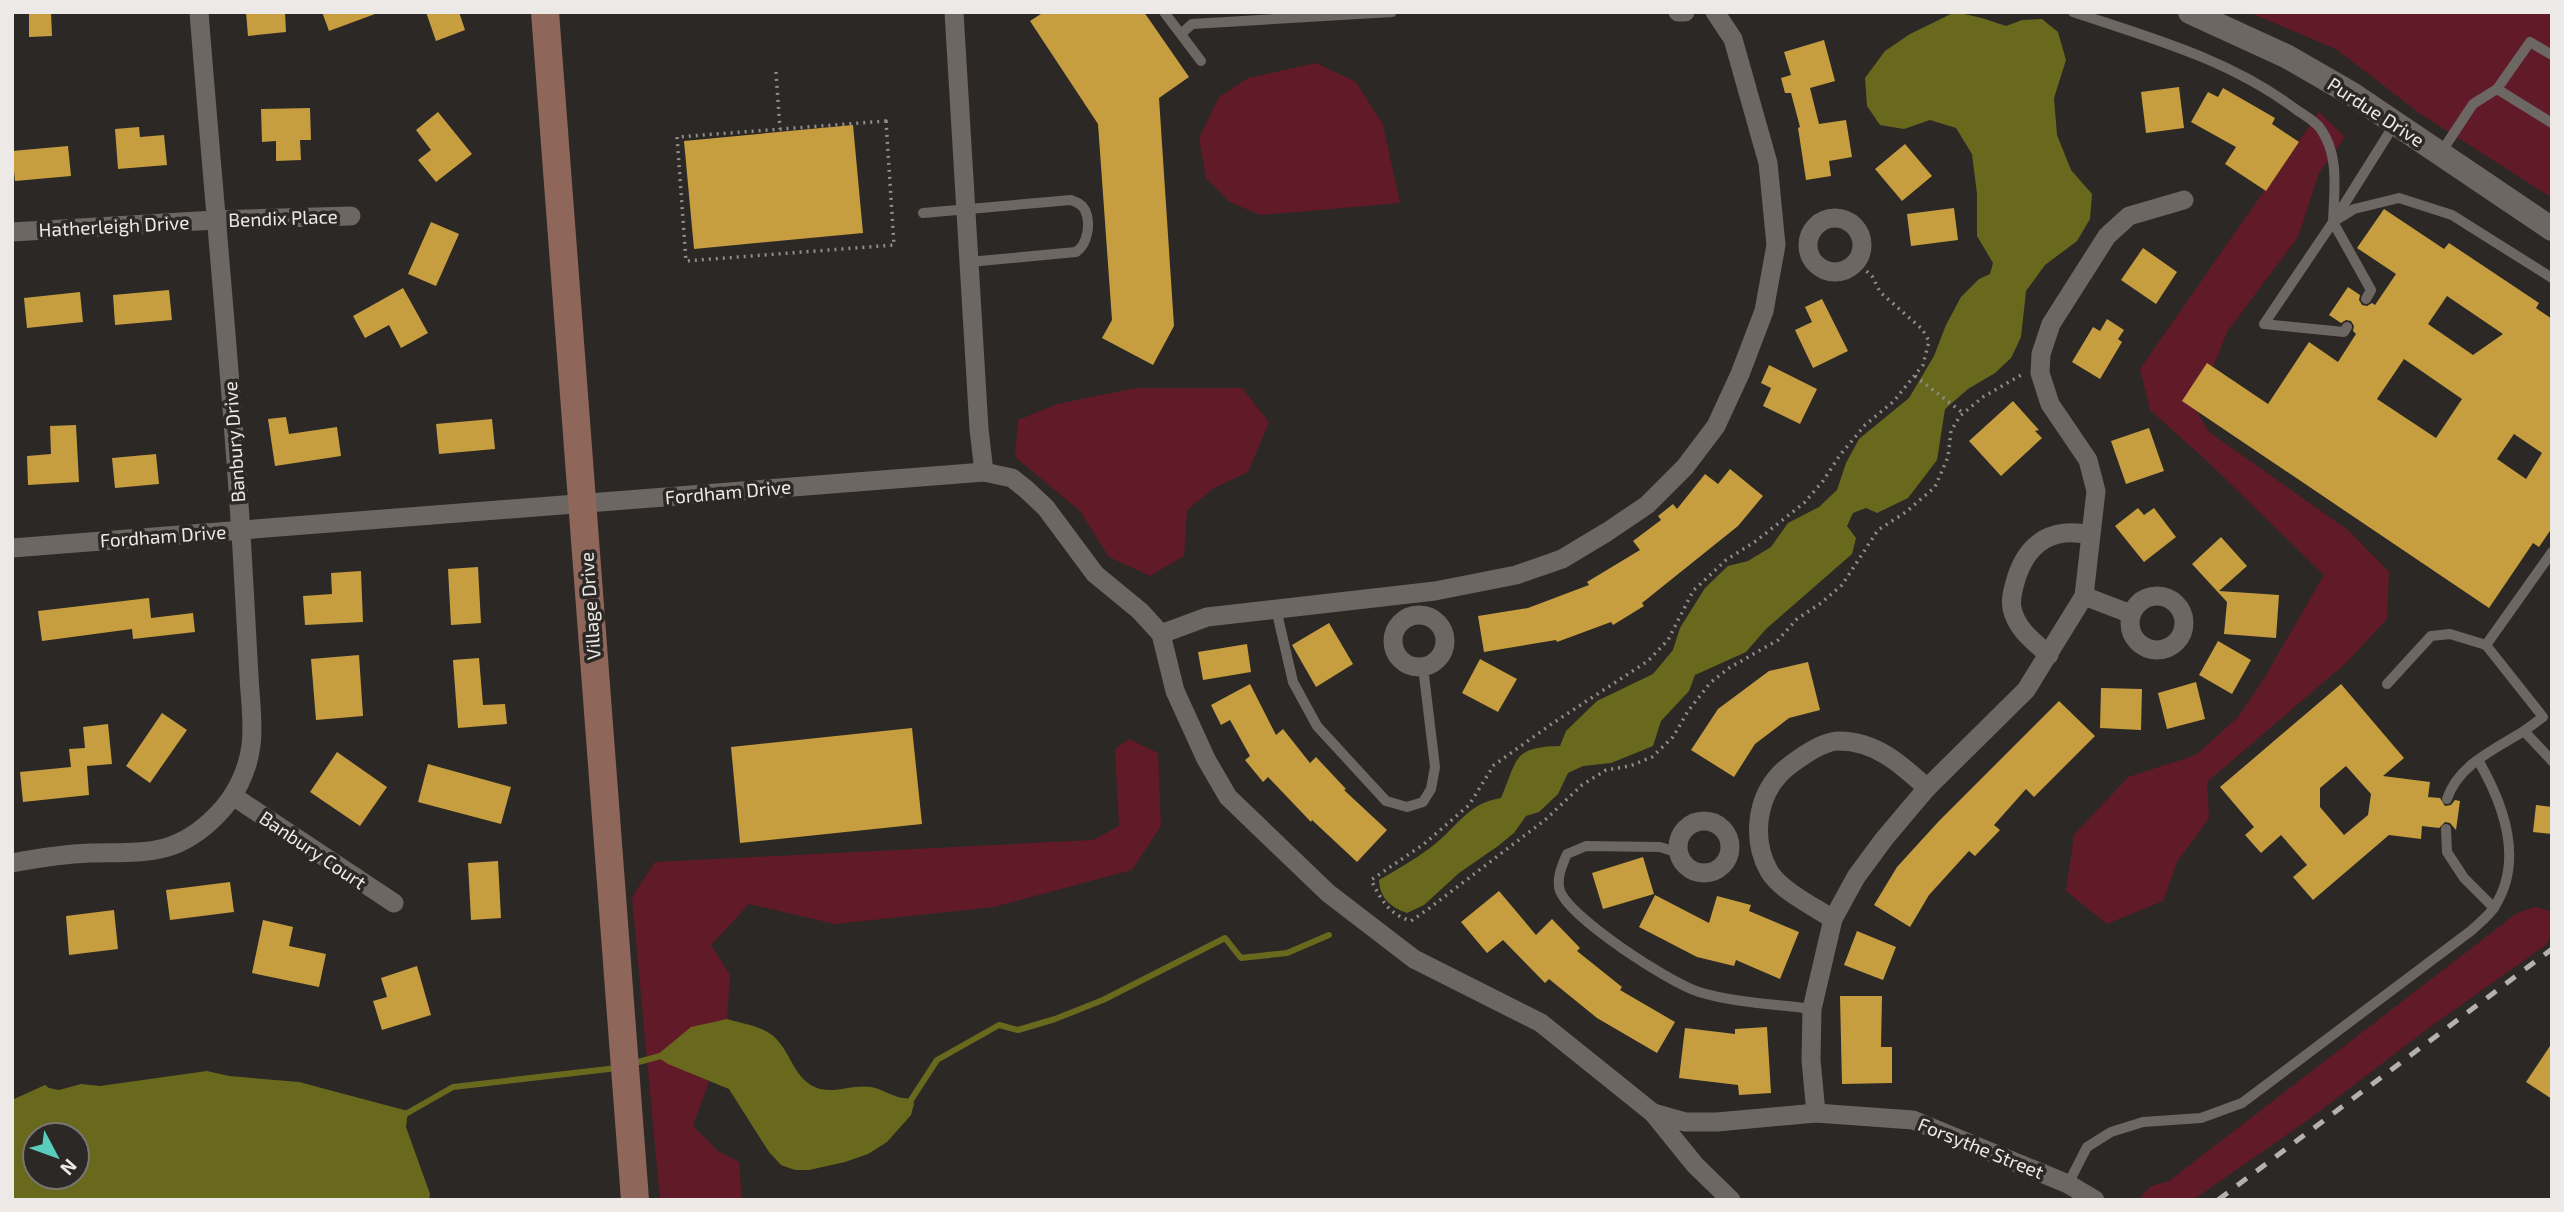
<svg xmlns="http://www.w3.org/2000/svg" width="2564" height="1212" font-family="'Exo 2',sans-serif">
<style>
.green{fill:#611a28}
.water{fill:#69691e;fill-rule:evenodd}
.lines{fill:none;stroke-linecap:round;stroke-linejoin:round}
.stream{stroke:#69691e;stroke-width:6}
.building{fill:#c69e40;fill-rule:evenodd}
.path{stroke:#908d8a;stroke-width:3.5;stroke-dasharray:2 5;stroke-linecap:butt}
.service{stroke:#6c6763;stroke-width:10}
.minor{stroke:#6c6763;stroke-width:19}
.tertiary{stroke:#6c6763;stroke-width:24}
.secondary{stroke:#8e675a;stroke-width:28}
.rail{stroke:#b4b1af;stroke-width:5;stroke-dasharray:12 12;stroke-linecap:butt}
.labels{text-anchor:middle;stroke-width:7;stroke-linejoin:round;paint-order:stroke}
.street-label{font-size:19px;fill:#ece9e7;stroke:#2c2825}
</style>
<rect width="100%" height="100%" fill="#2c2825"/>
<g class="green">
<polygon points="2248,12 2552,12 2552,198 2419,113 2336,49"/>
<polygon points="1316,63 1356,82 1383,125 1400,203 1260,215 1230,202 1206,178 1199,138 1219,97 1248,78"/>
<polygon points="2319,112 2345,137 2319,173 2298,237 2227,332 2196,410 2209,432 2348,530 2389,572 2387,619 2346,663 2207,782 2209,818 2177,862 2163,901 2107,924 2066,891 2074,835 2128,777 2196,755 2238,717 2263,680 2324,575 2208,462 2150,410 2140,369"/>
<polygon points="1136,388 1242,388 1269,422 1248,472 1214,488 1187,510 1184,556 1150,576 1109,557 1080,511 1015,457 1018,420 1057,404"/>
<polygon points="1129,739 1158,753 1161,826 1132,870 994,907 835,924 749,904 711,945 730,975 726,1034 693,1126 718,1151 739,1162 742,1200 660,1200 632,897 655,862 1093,840 1119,826 1115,749"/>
<path d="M 2536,907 L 2550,911 C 2553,923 2553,934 2546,945 L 2430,1027 L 2308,1120 L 2193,1200 L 2138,1200 L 2151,1186 L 2169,1181 L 2517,913 Z"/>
</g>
<g class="water">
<path d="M 1955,12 L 1982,18 L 2006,26 L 2022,20 L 2042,19 L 2058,32 L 2066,60 L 2054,98 L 2057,135 L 2071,170 L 2092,194 L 2090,219 L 2077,241 L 2045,265 L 2026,291 L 2021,337 L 2011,358 L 1995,373 L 1968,389 L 1945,409 L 1937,460 L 1908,498 L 1877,513 L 1866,508 L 1853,513 L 1847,526 L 1856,538 L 1852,554 L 1766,629 L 1746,652 L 1695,675 L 1689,691 L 1661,721 L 1653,746 L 1611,763 L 1583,766 L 1568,773 L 1558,794 L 1539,812 L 1526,816 L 1514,833 L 1498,846 L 1459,873 L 1424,905 L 1407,913 C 1391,907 1380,899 1379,880 C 1396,870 1414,860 1430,848 C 1457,828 1467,803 1501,798 C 1518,759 1512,747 1560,746 L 1566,731 L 1597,701 L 1653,674 L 1673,650 L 1680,628 L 1705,588 L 1728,566 L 1748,561 L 1771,547 L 1788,523 L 1819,507 L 1837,490 L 1846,463 L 1859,439 L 1909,398 L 1934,356 L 1946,325 L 1961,297 L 1979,279 L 1990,274 L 1993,263 L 1977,236 L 1977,194 L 1972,154 L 1956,128 L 1930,120 L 1904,129 L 1880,125 L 1867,106 L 1865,78 L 1885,51 L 1910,34 Z"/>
<path d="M 727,1019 C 740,1023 761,1026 772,1035 C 791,1050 793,1079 817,1088 C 834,1094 853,1084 871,1087 C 884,1089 898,1101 912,1098 L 914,1104 L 911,1115 L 887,1142 L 868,1154 L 845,1162 L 809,1170 L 795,1170 L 781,1165 L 769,1152 L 729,1089 L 668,1064 L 656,1056 L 691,1027 Z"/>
<path d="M 207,1071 L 229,1076 L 299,1082 L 408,1111 L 406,1127 L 430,1194 L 429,1200 L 12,1200 L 12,1100 L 45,1085 L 49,1088 L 59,1090 L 81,1084 L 100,1086 ZM 35,1135 L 77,1135 L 77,1177 L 35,1177 Z"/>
</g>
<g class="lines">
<g class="stream">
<polyline points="631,1064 664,1055"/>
<polyline points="909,1103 937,1060 999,1025 1018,1030 1055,1019 1103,1000 1225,938 1241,958 1287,953 1329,935"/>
<polyline points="402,1116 453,1087 617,1068"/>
</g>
</g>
<g class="building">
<polygon points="29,12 51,12 52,36 29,37"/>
<polygon points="246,12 285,12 286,32 248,36"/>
<polygon points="322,12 374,12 375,14 329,31"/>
<polygon points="426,12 459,12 465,30 436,41"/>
<polygon points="1044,12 1144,12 1189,77 1159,98 1174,326 1153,365 1102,338 1112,320 1098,124 1030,21"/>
<polygon points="1824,40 1835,81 1810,88 1819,124 1846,120 1852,157 1829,161 1831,176 1806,180 1798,128 1800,127 1791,93 1785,93 1781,78 1791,75 1784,52"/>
<polygon points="2179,87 2184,128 2146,133 2141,92"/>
<polygon points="2223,88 2275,118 2272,124 2299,142 2266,191 2225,164 2236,147 2191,122 2208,92 2218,97"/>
<polygon points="310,108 311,140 300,140 301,160 276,161 276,141 262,142 261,109"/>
<polygon points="438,112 472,154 436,182 418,160 431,150 416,130"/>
<polygon points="853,125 863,233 694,249 684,141"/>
<polygon points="139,127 140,137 164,135 167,165 118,169 115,129"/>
<polygon points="1905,144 1932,176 1902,201 1875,169"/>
<polygon points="68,146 71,176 15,181 12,151"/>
<polygon points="1954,208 1958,240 1911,246 1907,214"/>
<path d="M 2384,209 L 2444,249 L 2449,243 L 2539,303 L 2536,308 L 2552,319 L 2552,528 L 2539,547 L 2533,543 L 2489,608 L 2182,401 L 2207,363 L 2268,404 L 2309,342 L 2338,362 L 2356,334 L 2353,331 L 2354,326 L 2351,321 L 2346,320 L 2341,323 L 2329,315 L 2348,287 L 2360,295 L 2359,300 L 2362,305 L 2367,306 L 2372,303 L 2375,305 L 2396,274 L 2357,248 ZM 2447,296 L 2503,334 L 2473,355 L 2428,324 ZM 2404,359 L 2462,399 L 2436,438 L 2377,399 ZM 2514,434 L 2542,453 L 2526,479 L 2497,459 Z"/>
<polygon points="431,222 459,234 436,286 408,274"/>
<polygon points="2143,248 2177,272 2156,304 2121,280"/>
<polygon points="403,288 428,333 401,348 389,325 365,338 353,316"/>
<polygon points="169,290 172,320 115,325 113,295"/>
<polygon points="80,292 83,322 27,328 24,298"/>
<polygon points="1822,299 1848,351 1813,368 1795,330 1812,322 1805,307"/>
<polygon points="2107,319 2124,330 2118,339 2122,342 2100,379 2072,362 2093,327 2100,331"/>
<polygon points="1769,365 1817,389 1800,424 1763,406 1771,388 1761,383"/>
<polygon points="2013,401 2039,430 2035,431 2042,438 2001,476 1969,441"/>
<polygon points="286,417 289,434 337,427 341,456 275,466 268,419"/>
<polygon points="492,419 495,449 439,454 436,424"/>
<polygon points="76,425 79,482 28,485 27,456 51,454 50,426"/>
<polygon points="2149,428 2164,471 2126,484 2111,441"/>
<polygon points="156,454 159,484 115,488 112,458"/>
<polygon points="1730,469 1763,496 1738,526 1642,603 1644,606 1613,625 1611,622 1557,642 1556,640 1484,652 1478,616 1528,608 1589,585 1587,582 1640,550 1633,541 1661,520 1658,516 1673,504 1677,509 1705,474 1718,484"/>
<polygon points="2138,508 2144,515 2154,508 2176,537 2144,562 2115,526"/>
<polygon points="2221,537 2247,566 2219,591 2279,595 2276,638 2224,634 2227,602 2192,564"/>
<polygon points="478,567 481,623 451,625 448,569"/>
<polygon points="361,571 363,622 305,625 303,596 332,594 331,573"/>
<polygon points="149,598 151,618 193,613 195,632 133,639 132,629 42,641 38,611"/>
<polygon points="1329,623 1353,664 1316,687 1292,645"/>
<polygon points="2218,641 2251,660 2232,694 2199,675"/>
<polygon points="1247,644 1251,672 1203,680 1198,652"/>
<polygon points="359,655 363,716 316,720 311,659"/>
<polygon points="479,658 483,705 505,704 507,724 458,728 453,660"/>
<polygon points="1480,659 1517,679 1498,712 1462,693"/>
<polygon points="1808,662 1820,710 1789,718 1755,744 1734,777 1691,750 1718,709 1769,671"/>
<polygon points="2196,682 2205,719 2167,729 2158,693"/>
<polygon points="1250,684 1276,735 1283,729 1310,763 1316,757 1346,789 1344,790 1387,830 1357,862 1312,820 1311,822 1268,777 1263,782 1245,760 1250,756 1230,720 1221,725 1211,705"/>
<path d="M 2341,684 L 2404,758 L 2383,776 L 2430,782 L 2428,797 L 2440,798 L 2445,806 L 2451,805 L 2455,800 L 2460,801 L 2456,830 L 2450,823 L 2445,822 L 2439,828 L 2422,826 L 2421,839 L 2389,835 L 2313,900 L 2293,877 L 2307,865 L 2281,835 L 2261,853 L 2245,835 L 2254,827 L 2220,787 ZM 2346,766 L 2371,794 L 2368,815 L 2344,835 L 2320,807 L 2320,788 Z"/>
<polygon points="2101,688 2142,689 2141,730 2100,728"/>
<polygon points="2059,701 2095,736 2034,797 2026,789 1994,825 2000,830 1975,856 1969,851 1929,895 1910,927 1874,905 1897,867 1939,821"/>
<polygon points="162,713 187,730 150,783 126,766"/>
<polygon points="108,724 112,764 87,766 89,795 23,802 20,772 71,767 69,749 85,748 83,727"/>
<polygon points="912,728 922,824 740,843 731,747"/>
<polygon points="337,752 387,787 360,826 310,792"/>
<polygon points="428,764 511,787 501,824 418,802"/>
<polygon points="2536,805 2552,807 2552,834 2533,832"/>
<polygon points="1643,857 1654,894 1603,909 1592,873"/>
<polygon points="498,861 501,918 471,920 468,863"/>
<polygon points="230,882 234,912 170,920 166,890"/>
<polygon points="1499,891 1536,935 1552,919 1580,948 1577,951 1622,987 1620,990 1675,1022 1657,1053 1597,1018 1549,979 1545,983 1503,940 1487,953 1461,922"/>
<polygon points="1655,895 1709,923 1717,896 1751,905 1749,911 1799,932 1780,979 1736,960 1734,966 1697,957 1639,927"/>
<polygon points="114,910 118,949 69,955 66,916"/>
<polygon points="263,920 293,927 289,946 326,954 319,987 252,973"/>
<polygon points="1857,931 1896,947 1883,980 1844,965"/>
<polygon points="417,966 431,1015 382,1030 373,1001 387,997 381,978"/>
<polygon points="1840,996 1882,996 1881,1047 1892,1047 1892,1083 1842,1084"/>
<polygon points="1767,1027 1771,1093 1739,1095 1738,1085 1679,1078 1685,1028 1735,1034 1735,1029"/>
<polygon points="2552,1043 2552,1099 2526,1082"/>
</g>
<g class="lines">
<g class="path">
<polyline points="776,72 780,129"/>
<polygon points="886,121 894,245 686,261 677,137"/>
<path d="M 1856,262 L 1872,276 L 1880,292 L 1922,329 L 1929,341 L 1923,365 L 1894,401 L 1865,425 L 1840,455 L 1823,481 L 1804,503 L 1756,541 L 1726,560 L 1693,591 L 1668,640 L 1648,661 L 1553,723 L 1494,765 L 1469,805 L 1424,844 L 1371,880 C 1381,899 1388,914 1411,921 L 1427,910 L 1545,820 L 1582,785 L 1606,770 L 1630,766 L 1652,757 L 1673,737 L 1688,711 L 1710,683 L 1729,668 L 1778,640 L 1797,619 L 1821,603 L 1842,585 L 1878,530 L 1906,512 L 1935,487 L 1948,457 L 1951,431 L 1960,416 L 1983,397 L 2021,375"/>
<polyline points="1915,376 1963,413"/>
</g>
<g class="service">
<polyline points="1164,12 1201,61"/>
<path d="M 2073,12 C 2151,38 2228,59 2294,108 C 2302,114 2314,120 2320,128 C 2340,155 2334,191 2333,222"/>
<polyline points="1181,34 1192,24 1392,12"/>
<polyline points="2497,89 2530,42 2552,55"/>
<polyline points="2440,154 2473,104 2497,89 2552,123"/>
<path d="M 923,213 L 1071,200 C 1076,202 1082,204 1085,210 C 1091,223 1088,244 1076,252 L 969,262"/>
<polyline points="2335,219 2394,125"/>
<polyline points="2333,222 2354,209 2399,198 2452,215 2552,278"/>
<polyline points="2347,327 2344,332 2264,324 2333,222 2371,290 2366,299"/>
<polyline points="1276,609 1293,682 1317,726 1386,801 1407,807 1423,802 1431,789 1435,767 1423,667"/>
<polyline points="2486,645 2543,717 2524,731 2552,761"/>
<polyline points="2387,684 2431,636 2450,634 2486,645 2552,552"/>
<path d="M 2447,799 C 2458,765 2495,749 2524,731"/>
<polyline points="2446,829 2447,852 2464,878 2494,908"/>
<path d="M 1679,853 L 1660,847 L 1586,846 L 1567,854 C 1562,865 1556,879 1560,891 C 1571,919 1670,983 1699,992 C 1735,1003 1775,1004 1812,1009"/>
<path d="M 2068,1184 L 2087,1147 L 2111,1132 L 2143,1122 L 2201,1118 L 2242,1103 L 2472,930 C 2479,923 2490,915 2495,906 C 2524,860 2503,803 2478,760"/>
</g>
<g class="minor">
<polyline points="954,12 979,429 984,472"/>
<polyline points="1678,12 1685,12"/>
<circle cx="1835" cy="245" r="27"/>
<polyline points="12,232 215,220 351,216"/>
<polyline points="12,548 984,472 1012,478 1027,490 1046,508 1095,574 1140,611 1161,634 1175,691 1206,759 1228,797 1328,893 1414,959 1541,1023 1653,1113 1695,1165 1731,1200"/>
<circle cx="2157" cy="623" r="27"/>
<polyline points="2084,596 2131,614"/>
<circle cx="1419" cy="641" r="26"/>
<polyline points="1161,634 1207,617 1435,591 1516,575 1562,559 1607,532 1647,505 1685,467 1716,426 1740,374 1764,311 1776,245 1768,163 1733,39 1715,12"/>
<path d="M 2049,655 C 2034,642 2016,629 2012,608 C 2010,598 2014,586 2017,576 C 2029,541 2054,527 2089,535"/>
<polyline points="233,796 394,903"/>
<circle cx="1704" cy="847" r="26"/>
<path d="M 12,863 C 38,858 64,854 91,853 C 144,852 176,857 217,815 C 235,797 248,771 251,745 C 254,723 250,699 249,676 C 247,634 244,592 242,550 C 231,370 213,191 199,12"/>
<path d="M 1833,919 C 1814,907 1780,890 1769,871 C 1752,841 1756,800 1779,775 C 1785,768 1793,763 1800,758 C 1810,751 1827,741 1839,741 C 1876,741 1902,765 1927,788"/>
<polyline points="1653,1113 1685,1122 1717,1122 1816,1113 1913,1120 2068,1184 2095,1200"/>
<polyline points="1816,1113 1811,1060 1812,1009 1833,919 1856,877 1884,839 1927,788 2026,690 2084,596 2096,491 2088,460 2050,404 2040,373 2041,354 2051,324 2107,236 2129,216 2184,200"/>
</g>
<polyline class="tertiary" points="2190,12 2286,56 2352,94 2552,229"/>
<polyline class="secondary" points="545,12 635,1200"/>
<polyline class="rail" points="2218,1200 2552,949"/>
</g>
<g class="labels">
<g class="street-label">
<text transform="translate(2376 112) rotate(33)" y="7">Purdue Drive</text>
<text transform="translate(283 218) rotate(-2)" y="7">Bendix Place</text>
<text transform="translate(114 226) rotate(-3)" y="7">Hatherleigh Drive</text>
<text transform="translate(234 442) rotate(-94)" y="7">Banbury Drive</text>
<text transform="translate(728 492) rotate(-5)" y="7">Fordham Drive</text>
<text transform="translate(163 536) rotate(-4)" y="7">Fordham Drive</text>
<text transform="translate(590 606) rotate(-94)" y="7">Village Drive</text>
<text transform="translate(313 850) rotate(34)" y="7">Banbury Court</text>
<text transform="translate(1981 1148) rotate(22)" y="7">Forsythe Street</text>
</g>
</g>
<rect width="2564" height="1212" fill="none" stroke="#ece9e7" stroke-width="28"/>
<g transform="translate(56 1156) rotate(131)"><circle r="33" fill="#2c2825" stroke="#797573" stroke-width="2"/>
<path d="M0-5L12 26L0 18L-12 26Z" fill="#59cebe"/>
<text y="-10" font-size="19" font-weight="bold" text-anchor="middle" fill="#ece9e7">N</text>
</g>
</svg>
